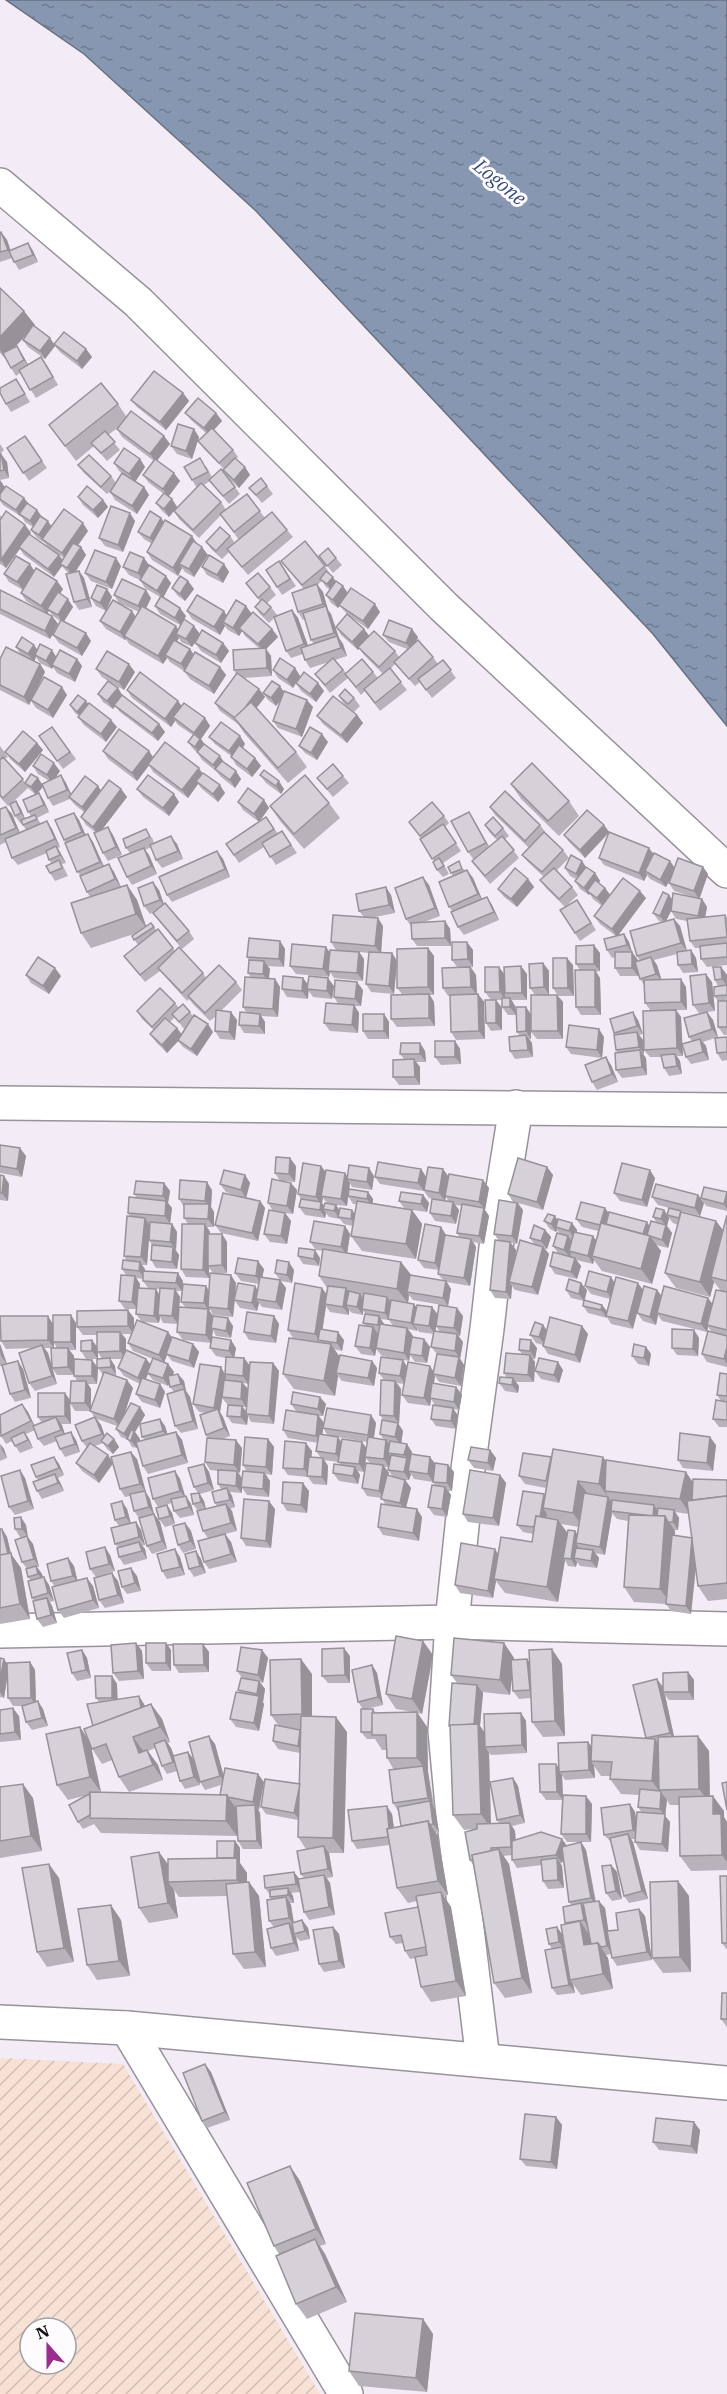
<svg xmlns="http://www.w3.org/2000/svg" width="727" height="2394" font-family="'IBM Plex Serif',serif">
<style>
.industrial{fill:url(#industrial-furrows);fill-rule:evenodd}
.water{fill:url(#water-ripples);stroke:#667083;stroke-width:1.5}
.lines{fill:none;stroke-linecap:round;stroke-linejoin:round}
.minor-casing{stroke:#98929b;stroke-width:36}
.minor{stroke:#fff;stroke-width:33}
.wall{fill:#b8b3bb;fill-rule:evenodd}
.shaded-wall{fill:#969298}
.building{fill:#d6d0d9;stroke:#969298;stroke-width:1.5}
.labels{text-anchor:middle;stroke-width:6;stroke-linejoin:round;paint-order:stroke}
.water-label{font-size:20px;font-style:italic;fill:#364d75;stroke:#fefbff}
</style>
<defs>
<pattern id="industrial-furrows" width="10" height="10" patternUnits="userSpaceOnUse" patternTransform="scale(1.5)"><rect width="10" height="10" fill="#f7e0d4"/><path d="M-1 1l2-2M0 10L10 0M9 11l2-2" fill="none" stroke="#d3bfb5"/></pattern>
<pattern id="water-ripples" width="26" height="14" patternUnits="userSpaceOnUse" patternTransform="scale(1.5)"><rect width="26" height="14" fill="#8897b1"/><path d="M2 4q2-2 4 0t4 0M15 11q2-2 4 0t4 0" fill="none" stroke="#6e7a8f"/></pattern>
</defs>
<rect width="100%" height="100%" fill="#f3ecf6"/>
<path class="industrial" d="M 0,2058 L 123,2064 L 320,2394 L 0,2394 ZM 30,2328 L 66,2328 L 66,2364 L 30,2364 Z"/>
<polygon class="water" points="6,0 727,0 727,726 653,634 256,211 84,54"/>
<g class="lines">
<g class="minor-casing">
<g id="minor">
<polyline points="0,185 138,302 444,607 727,871"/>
<polyline points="0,1103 727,1110"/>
<polyline points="0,1631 452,1622 727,1629"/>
<polyline points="0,2022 127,2028 727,2083"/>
<polyline points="127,2028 346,2394"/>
<polyline points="483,2060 452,1806 445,1731 452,1622 468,1469 487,1329 502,1194 516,1107"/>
</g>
</g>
<use href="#minor" class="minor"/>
</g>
<g class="wall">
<polygon points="1,232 7,240 11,251 28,243 33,251 38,262 19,270 12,258 0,262 0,233"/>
<polygon points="0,288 35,325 34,326 50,338 54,344 86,349 92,357 82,369 60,352 55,346 45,359 28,347 23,340 26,335 15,347 22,354 28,365 47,365 58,385 36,398 20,373 16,376 5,358 0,353"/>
<polygon points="16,379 30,402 11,412 6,404"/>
<polygon points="183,393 189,401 166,430 137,407 131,400"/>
<polygon points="118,404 126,416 164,436 170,444 156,461 180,481 169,496 172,499 177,507 169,517 162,511 156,503 164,494 149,483 143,475 154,461 122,437 117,429 119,427 108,435 120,450 107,461 94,446 76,461 49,425"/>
<polygon points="185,413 216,413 222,421 214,430 233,450 238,457 236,459 245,467 250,475 239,488 228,478 223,470 224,469 204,449 198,441 206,433 191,420"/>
<polygon points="25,436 47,468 29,481 7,448"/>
<polygon points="199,437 192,459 177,454 171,446"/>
<polygon points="0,444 4,450 0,454"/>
<polygon points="0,454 7,462 9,478 0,480"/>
<polygon points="140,459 145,467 135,482 119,471 114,463"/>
<polygon points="78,465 111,476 116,483 144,487 149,495 137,514 115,500 110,492 110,491 107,494 84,473"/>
<polygon points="206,466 212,477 235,487 240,494 229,504 210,481 204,485 221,502 226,510 247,494 265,518 287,530 293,537 248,575 229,552 222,559 212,550 206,542 230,536 235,543 239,540 221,515 199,538 179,519 174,511 197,488 192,480"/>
<polygon points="261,478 273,494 262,503 249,488"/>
<polygon points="0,480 5,487 24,498 28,503 51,526 88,531 78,545 81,547 86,555 75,571 79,571 84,578 92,607 79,610 74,602 68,573 62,566 54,577 24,555 20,549 6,568 0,564 0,515 2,518 25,525 31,533 30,534 59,555 63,560 64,558 47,546 45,543 37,538 31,530 33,527 25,522 22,517 3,505 0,501"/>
<polygon points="78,497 103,500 108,507 98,518 83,505"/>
<polygon points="161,518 164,522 192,536 197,544 208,555 194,577 185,572 182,568 178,576 152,560 147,552 152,544 144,539 138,532"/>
<polygon points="135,521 123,552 105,546 99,538"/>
<polygon points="319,556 336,558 342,565 333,573"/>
<polygon points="279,561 296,586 282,595 277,587"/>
<path d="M 281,561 L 325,566 L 330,574 L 329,575 L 336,582 L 343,586 L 348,593 L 380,612 L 368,629 L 351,617 L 364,629 L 369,636 L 395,651 L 399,657 L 407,649 L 389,642 L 383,635 L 418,637 L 416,642 L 433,657 L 438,664 L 443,660 L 456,678 L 432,698 L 420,682 L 415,686 L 395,664 L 390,669 L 407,690 L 380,711 L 365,691 L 361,695 L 348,678 L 330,693 L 315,674 L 329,662 L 310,668 L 305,660 L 303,654 L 291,658 L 286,651 L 274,618 L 269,623 L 260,614 L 255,607 L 260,601 L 246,583 L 270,587 L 276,595 L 267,603 L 271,607 L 277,615 L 275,617 L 292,610 L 298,618 L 308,646 L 314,644 L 311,640 L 305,619 L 303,620 L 298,612 L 304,589 ZM 322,581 L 326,587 L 330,590 L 326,595 L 331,603 L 338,608 L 340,606 L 347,614 L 336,627 L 341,635 L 358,650 L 359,648 L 364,655 L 383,674 L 378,678 L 373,672 L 346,673 L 335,660 L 347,656 L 343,644 L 339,638 L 331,614 L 328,610 L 323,592 L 317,585 Z"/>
<polygon points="224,564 229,572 223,583 207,575 202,567"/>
<polygon points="121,566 112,589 91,581 85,573"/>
<polygon points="150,566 171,583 163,598 186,616 184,619 200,634 192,647 181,642 179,638 177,641 190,649 194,655 220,667 226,675 214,694 190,679 184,671 170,662 167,658 163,664 129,644 126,639 125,640 106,629 100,621 132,611 135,617 139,612 119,603 114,595 151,598 146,609 178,629 180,625 160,614 155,606 160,597 145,588 140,580 129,575 123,567"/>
<polygon points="34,571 63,589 60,594 73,607 64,621 91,641 82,656 59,643 53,635 60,621 53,616 49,611 47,613 52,616 58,624 50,639 0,614 0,590 44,612 26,601 21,593 23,590 9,582 4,574"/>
<polygon points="188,581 194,589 185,601 178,596 172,588"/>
<polygon points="107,589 112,597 106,611 96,606 91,598"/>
<polygon points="187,611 227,615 252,614 272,629 278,637 266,649 271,656 272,676 244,678 259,689 265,697 256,708 296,752 307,767 288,783 244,733 238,724 220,711 215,703 236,674 234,670 260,649 245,636 242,631 239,636 228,630 225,626 220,635 192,619"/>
<polygon points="195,643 223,643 229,651 221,663 201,651"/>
<polygon points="16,647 37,650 56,657 77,659 82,666 75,682 57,673 53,667 52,669 40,663 36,657 34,661 40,664 45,672 34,694 67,695 53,718 36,708 31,701 29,705 0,690 0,659 21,655"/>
<polygon points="295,668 300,676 296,683 318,683 324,691 316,702 301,691 296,683 293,688 278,678 273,670"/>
<polygon points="96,669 135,672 124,690 108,681 123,696 159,724 165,732 158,741 120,712 115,706 113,709 103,702 98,694 108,681 102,677"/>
<polygon points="127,690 181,706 205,718 210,726 201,739 204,744 241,779 235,788 221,777 217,772 202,760 197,752 194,750 188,742 193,735 178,725 175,721 171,727 132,698"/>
<polygon points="284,692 313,707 302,737 278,728 273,721 281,700 276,706 268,700 263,693"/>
<polygon points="339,696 354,698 360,706 354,712 344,704"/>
<polygon points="86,701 88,704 117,727 106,742 84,725 78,717 79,716 75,713 70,705"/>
<polygon points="357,715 363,723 347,743 323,724 317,716"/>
<polygon points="52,727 76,759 63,769 39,736"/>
<polygon points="240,736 245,744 243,748 255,758 261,766 252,777 236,765 231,756 215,744 209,737"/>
<polygon points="328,742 317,760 305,753 299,746"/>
<polygon points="37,743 43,750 25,772 11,760 5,752"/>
<path d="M 0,746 L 8,757 L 4,759 L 25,782 L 38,778 L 42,784 L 49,781 L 38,774 L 33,766 L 60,771 L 55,778 L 61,775 L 66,783 L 71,795 L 98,786 L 101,791 L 121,789 L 127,797 L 102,829 L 113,835 L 122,855 L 108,861 L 103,853 L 95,832 L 86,825 L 81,817 L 84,812 L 75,805 L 70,799 L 53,806 L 48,798 L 43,787 L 38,793 L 39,793 L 44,801 L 49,812 L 37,818 L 41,824 L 52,829 L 60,847 L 58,848 L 66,863 L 62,864 L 68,876 L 55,881 L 50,873 L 51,863 L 47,853 L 18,865 L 12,858 L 6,842 L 0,845 L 0,809 L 6,807 L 12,814 L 20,833 L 26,830 L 22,823 L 21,824 L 15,816 L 10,805 L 8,806 L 0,797 ZM 28,788 L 35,794 L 28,812 L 31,816 L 25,819 L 21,809 L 16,801 L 12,803 Z"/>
<polygon points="103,751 149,751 153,757 203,773 225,793 218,802 202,789 198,784 188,798 153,772 149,765 137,781 108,759"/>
<polygon points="260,775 284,789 281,794 266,783"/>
<polygon points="343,776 349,783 333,797 317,778"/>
<polygon points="511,784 569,801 579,816 559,836 521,799"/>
<polygon points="137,789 179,802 169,816 143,797"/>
<polygon points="264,800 269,808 259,822 243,810 238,802"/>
<polygon points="329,803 340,818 304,849 280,821 270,806"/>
<polygon points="490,807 540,825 546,833 563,850 569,858 556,871 572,887 578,895 565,907 546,888 540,880 544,877 528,862 522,855 529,848 495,815"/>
<polygon points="469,812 474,820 489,847 497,840 490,833 485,825 503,828 509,836 505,839 519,858 490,884 478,869 472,861 474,860 468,852"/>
<polygon points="74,813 79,820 85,835 93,842 104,866 114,872 121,887 127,885 137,900 146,926 151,923 156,930 158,929 175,951 203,973 206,978 236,982 242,990 221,1011 237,1020 235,1040 220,1039 215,1031 216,1016 210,1021 193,1004 189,999 187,1001 160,971 145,982 124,956 138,945 132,936 137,933 91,948 81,933 90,897 87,892 81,876 77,872 66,843 64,840"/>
<polygon points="444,816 449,823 445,827 461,851 443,863 449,874 443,877 437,870 434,861 420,839 421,838 409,822"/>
<polygon points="266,817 278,834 282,831 297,853 276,865 264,847 239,863 226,844"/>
<polygon points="604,825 609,832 653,854 670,861 675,868 703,867 708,874 700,898 702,899 707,907 705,917 725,915 727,917 727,965 707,967 701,959 700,948 695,948 690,941 687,921 676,919 671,911 666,921 680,926 687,951 691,950 696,958 698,972 683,973 678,965 677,954 654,960 657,965 661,980 686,987 687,1010 676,1010 681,1017 682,1044 692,1041 689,1037 707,1012 699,1013 693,1005 712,982 715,1011 707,1012 713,1020 718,1037 703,1042 706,1046 709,1060 691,1064 686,1057 682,1045 683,1056 677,1056 680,1061 682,1074 669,1076 664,1068 662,1057 650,1057 644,1050 651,1011 645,1003 644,985 640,979 638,971 638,976 620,976 615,968 615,957 612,958 607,950 616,936 600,924 594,916 602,906 593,899 590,894 589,895 580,889 575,881 576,879 570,876 565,868 582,861 586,867 595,873 600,881 599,883 605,888 610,895 646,898 618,935 624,934 629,942 632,952 638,961 640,961 637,956 662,922 659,921 653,913 669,895 672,900 693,897 674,891 669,883 670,879 666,887 650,879 647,875 644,881 604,865 599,858 609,833 585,858 569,842 564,835"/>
<polygon points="152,837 154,843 177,844 183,859 162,868 156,860 151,847 145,850 149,855 157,874 132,885 127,877 130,853 126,848"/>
<polygon points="217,851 223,859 230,877 172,902 167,895"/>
<polygon points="448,867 464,869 465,871 467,870 473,878 482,899 487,897 492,905 499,920 464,935 458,927 453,912 449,907 453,876"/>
<polygon points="528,879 534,887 517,907 504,897 498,889"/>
<polygon points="429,885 440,916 424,922 445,921 450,929 451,946 417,946 412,939 411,926 406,919"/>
<polygon points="159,890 164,904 189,931 194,939 182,949 159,921 153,913 154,912 150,914 144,906"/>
<polygon points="391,895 395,913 370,918 383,926 381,953 392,953 397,961 428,948 434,956 434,995 430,995 434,1002 435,1026 397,1027 391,1019 402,994 397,988 397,962 394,994 371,992 366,984 369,953 359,952 364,959 363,981 334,978 330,972 329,977 296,974 290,966 326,947 330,953 336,950 331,942 364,917 359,911"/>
<polygon points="582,908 596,930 580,941 560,910"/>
<polygon points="280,941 285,949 284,967 267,966 270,969 269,979 275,979 280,987 278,1017 261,1016 265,1022 265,1034 244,1033 239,1025 246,1012 243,1007 251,978 248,973 249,960 247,957"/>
<polygon points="473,950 473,967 471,967 476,975 477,994 478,994 484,1002 485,1039 456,1040 451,1032 450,996 448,996 443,988 457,967 452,960"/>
<polygon points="600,953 600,971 596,972 600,978 601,1015 581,1015 576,1007 580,970 576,964"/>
<polygon points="543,963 549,971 549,995 557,995 563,1002 563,1039 537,1039 531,1032 531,1039 529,1039 532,1043 533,1057 515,1059 510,1051 520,1036 517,1032 526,1007 531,1014 535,995 530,988"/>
<polygon points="573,965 574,996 558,996 553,988"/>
<polygon points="721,967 727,975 727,1035 724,1035 718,1027 718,1001 714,996 718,986 715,980"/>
<polygon points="505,974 527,974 527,1000 512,1000 515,1006 516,1015 508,1015 502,1007 502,1000 496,1000 502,1008 502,1030 491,1031 486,1023 491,1000 485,992"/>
<polygon points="26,975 61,976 49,994 31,983"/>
<polygon points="303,978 308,985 334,986 332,999 313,997 308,990 308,999 287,997 282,989"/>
<polygon points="363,990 361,1006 355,1006 359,1013 358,1033 330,1031 324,1023 338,1004 334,997"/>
<path d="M 175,1003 L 179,1008 L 183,1004 L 193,1016 L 213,1032 L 197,1056 L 183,1047 L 178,1041 L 167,1053 L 156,1042 L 150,1034 L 154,1030 L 142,1019 L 137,1011 ZM 175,1017 L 184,1029 L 181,1034 L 177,1028 L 170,1022 Z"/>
<polygon points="384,1014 389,1022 389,1039 368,1039 363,1031"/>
<polygon points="638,1020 643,1034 639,1035 643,1040 644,1054 643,1055 646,1058 647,1075 622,1078 616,1070 617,1052 616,1050 616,1035 614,1033"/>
<polygon points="604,1037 602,1058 571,1054 566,1047"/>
<polygon points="727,1037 727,1060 722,1061 717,1053"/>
<polygon points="455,1041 460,1049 461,1064 441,1065 435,1057"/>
<polygon points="420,1043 425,1051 426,1062 416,1062 420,1067 420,1085 399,1085 393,1077 404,1059 400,1054"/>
<polygon points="611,1065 618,1082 597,1090 592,1082"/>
<polygon points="0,1145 26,1156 22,1177 0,1173"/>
<polygon points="296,1166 295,1182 284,1181 297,1190 293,1214 285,1213 291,1221 287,1244 270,1242 264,1234 273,1211 268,1203 280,1181 275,1173"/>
<path d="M 321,1166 L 325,1171 L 345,1173 L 347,1177 L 374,1176 L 372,1190 L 352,1187 L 350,1183 L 349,1189 L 368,1192 L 373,1199 L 373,1203 L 404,1208 L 399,1201 L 423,1195 L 429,1203 L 427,1212 L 412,1210 L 422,1224 L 416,1259 L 362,1251 L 351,1236 L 353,1226 L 344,1224 L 340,1219 L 329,1217 L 326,1213 L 325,1218 L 305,1215 L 299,1207 L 301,1199 L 298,1194 ZM 348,1196 L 353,1204 L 356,1204 L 355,1214 L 352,1210 L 339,1210 L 336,1205 L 347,1206 ZM 323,1198 L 327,1203 L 324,1206 L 322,1203 Z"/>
<polygon points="547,1167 553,1175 543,1210 518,1203 523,1210 517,1244 511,1243 516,1250 515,1262 534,1244 530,1238 545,1230 551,1237 547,1249 545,1249 549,1254 538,1295 515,1290 512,1286 511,1299 495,1298 490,1290 499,1241 494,1234 513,1202 508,1194"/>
<path d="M 421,1169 L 426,1177 L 448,1177 L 483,1180 L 489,1188 L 485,1210 L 489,1216 L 484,1244 L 473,1242 L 476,1247 L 470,1286 L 447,1282 L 451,1289 L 448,1306 L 413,1300 L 409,1295 L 408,1303 L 416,1307 L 432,1307 L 438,1315 L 463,1316 L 460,1336 L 458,1336 L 463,1342 L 460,1359 L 464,1365 L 461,1386 L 439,1382 L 435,1376 L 434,1383 L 456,1387 L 462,1395 L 459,1410 L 453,1409 L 458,1416 L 456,1429 L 436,1426 L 431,1419 L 435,1405 L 431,1399 L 430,1406 L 408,1403 L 402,1395 L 404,1384 L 397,1383 L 401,1389 L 399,1424 L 398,1424 L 403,1431 L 401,1443 L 412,1452 L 412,1454 L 430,1457 L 435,1464 L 448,1465 L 454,1472 L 452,1491 L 448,1491 L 451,1495 L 447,1517 L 434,1515 L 428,1507 L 436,1486 L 433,1482 L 414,1479 L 411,1474 L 409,1480 L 405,1480 L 411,1488 L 406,1508 L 422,1517 L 419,1541 L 383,1535 L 378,1527 L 385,1504 L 382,1498 L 367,1496 L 362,1488 L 370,1463 L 366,1458 L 364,1472 L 358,1471 L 360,1475 L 358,1484 L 339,1481 L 333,1473 L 341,1465 L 338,1462 L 324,1460 L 328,1466 L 327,1485 L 313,1484 L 308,1477 L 288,1475 L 283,1468 L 312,1451 L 311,1457 L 321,1458 L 316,1451 L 318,1443 L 288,1438 L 283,1430 L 296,1411 L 291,1404 L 326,1404 L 323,1416 L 319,1416 L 324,1423 L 371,1415 L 376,1423 L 374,1438 L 384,1440 L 380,1434 L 384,1421 L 380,1415 L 384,1380 L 379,1373 L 407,1367 L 434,1372 L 437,1354 L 431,1347 L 434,1334 L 419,1332 L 417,1329 L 417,1331 L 408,1329 L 413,1336 L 413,1338 L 424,1339 L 430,1347 L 427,1363 L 415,1362 L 410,1355 L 409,1361 L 382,1356 L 376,1349 L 375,1356 L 361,1354 L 355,1346 L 366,1326 L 363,1323 L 366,1314 L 363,1311 L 363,1315 L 352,1313 L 349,1310 L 349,1315 L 330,1312 L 326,1306 L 322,1330 L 344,1340 L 342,1351 L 334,1349 L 340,1357 L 372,1361 L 377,1368 L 374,1386 L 342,1381 L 338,1376 L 335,1396 L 294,1389 L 283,1374 L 320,1342 L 293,1338 L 288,1330 L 326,1294 L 327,1288 L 319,1276 L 323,1251 L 316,1250 L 310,1242 L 345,1226 L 350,1234 L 347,1253 L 401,1262 L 411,1275 L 443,1280 L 438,1274 L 439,1270 L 424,1268 L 418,1260 L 441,1227 L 446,1235 L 460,1238 L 457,1233 L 462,1206 L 455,1205 L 459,1210 L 456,1224 L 435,1221 L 430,1213 L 449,1202 L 446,1197 L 445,1201 L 429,1198 L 424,1191 L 380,1184 L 375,1177 ZM 380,1319 L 389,1320 L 393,1326 L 384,1324 ZM 436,1326 L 440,1332 L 435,1331 ZM 323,1428 L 328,1436 L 322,1435 ZM 338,1437 L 367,1442 L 367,1448 L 342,1443 ZM 384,1467 L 389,1467 L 388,1470 L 393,1477 L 388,1475 L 389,1473 Z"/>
<polygon points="0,1175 4,1176 9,1184 8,1201 0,1200"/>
<polygon points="245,1175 250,1183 246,1198 260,1201 265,1208 258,1241 221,1233 215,1225 238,1196 226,1192 220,1184"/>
<polygon points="655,1178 647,1207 620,1201 614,1193"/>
<path d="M 164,1183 L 170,1191 L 168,1203 L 172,1208 L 170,1224 L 172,1224 L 177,1232 L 176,1250 L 179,1255 L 177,1269 L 156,1268 L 151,1260 L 152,1245 L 149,1240 L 147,1265 L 142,1265 L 145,1271 L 183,1281 L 183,1284 L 209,1291 L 214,1274 L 209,1268 L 209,1278 L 186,1277 L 181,1269 L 188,1224 L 184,1218 L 184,1207 L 179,1199 L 212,1190 L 211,1207 L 214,1212 L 214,1227 L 207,1227 L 210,1232 L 210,1234 L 222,1234 L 227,1242 L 227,1273 L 214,1274 L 236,1283 L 235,1294 L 258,1290 L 259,1284 L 241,1281 L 235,1273 L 264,1269 L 262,1278 L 280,1280 L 275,1273 L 294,1270 L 292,1283 L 280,1281 L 286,1288 L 282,1310 L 262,1307 L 259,1303 L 257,1311 L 240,1308 L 235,1301 L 233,1317 L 213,1315 L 210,1309 L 209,1311 L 213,1317 L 233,1326 L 231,1338 L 216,1336 L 213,1330 L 212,1339 L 236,1348 L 234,1357 L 244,1358 L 250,1366 L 248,1384 L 243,1383 L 246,1407 L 242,1407 L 246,1412 L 273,1363 L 279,1371 L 274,1424 L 251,1422 L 248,1416 L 247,1425 L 232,1423 L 227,1416 L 228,1405 L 222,1398 L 220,1412 L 223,1417 L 230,1436 L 222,1439 L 242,1448 L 240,1473 L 238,1472 L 242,1478 L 247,1472 L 243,1465 L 268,1439 L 274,1447 L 272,1475 L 266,1474 L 270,1481 L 269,1497 L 247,1495 L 242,1488 L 242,1493 L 230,1492 L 232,1496 L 235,1507 L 230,1509 L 232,1511 L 237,1531 L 225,1534 L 231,1542 L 237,1562 L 209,1569 L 204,1562 L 208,1538 L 203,1531 L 198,1511 L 193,1504 L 198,1493 L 194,1487 L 204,1464 L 209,1472 L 214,1490 L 200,1494 L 204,1501 L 206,1509 L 217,1506 L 215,1503 L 221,1489 L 218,1484 L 218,1471 L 210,1470 L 205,1462 L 208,1438 L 206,1435 L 206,1413 L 199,1412 L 193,1404 L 225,1373 L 226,1358 L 216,1356 L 210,1348 L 211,1343 L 183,1340 L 177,1332 L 178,1324 L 163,1323 L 160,1317 L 159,1323 L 142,1322 L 172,1337 L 193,1344 L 199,1352 L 194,1368 L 172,1361 L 167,1355 L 164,1362 L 168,1364 L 174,1372 L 173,1375 L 178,1374 L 184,1381 L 186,1391 L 190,1397 L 198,1429 L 181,1433 L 175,1426 L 174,1392 L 170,1387 L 169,1384 L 168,1386 L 153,1380 L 148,1374 L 146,1379 L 160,1384 L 165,1392 L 160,1408 L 142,1402 L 136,1394 L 140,1384 L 124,1376 L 118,1368 L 122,1359 L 110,1359 L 115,1366 L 116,1375 L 112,1375 L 133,1388 L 124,1416 L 140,1407 L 145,1415 L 140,1424 L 160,1419 L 165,1426 L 167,1434 L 176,1432 L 182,1440 L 188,1463 L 148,1474 L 143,1466 L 137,1446 L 137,1448 L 132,1447 L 128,1440 L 121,1437 L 116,1429 L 117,1426 L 97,1419 L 101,1425 L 105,1436 L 114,1439 L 119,1447 L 113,1454 L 107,1449 L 103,1443 L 95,1446 L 112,1462 L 137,1459 L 145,1492 L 150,1499 L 154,1514 L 160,1522 L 167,1549 L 152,1554 L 147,1546 L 139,1518 L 134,1511 L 130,1496 L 125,1497 L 120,1489 L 113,1464 L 99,1483 L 82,1471 L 76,1463 L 87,1448 L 82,1441 L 94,1417 L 91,1411 L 75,1411 L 70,1403 L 71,1424 L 61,1424 L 65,1434 L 76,1440 L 80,1452 L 65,1457 L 60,1449 L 57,1441 L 44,1446 L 38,1439 L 35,1430 L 26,1434 L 33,1448 L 20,1453 L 12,1441 L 6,1444 L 1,1436 L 22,1404 L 28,1412 L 35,1426 L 42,1423 L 38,1417 L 70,1400 L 77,1381 L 74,1375 L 57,1375 L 52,1368 L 57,1384 L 35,1391 L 29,1383 L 34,1348 L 6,1349 L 1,1341 L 53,1323 L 76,1323 L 76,1350 L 69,1350 L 74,1356 L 74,1372 L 92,1360 L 97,1367 L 102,1359 L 98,1352 L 98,1359 L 86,1359 L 81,1351 L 97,1347 L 97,1335 L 83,1335 L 77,1327 L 134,1318 L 134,1329 L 142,1322 L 136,1314 L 137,1309 L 125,1309 L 119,1301 L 126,1275 L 122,1269 L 127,1261 L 124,1256 L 130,1217 L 128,1213 L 137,1198 L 134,1194 ZM 136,1278 L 143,1279 L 143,1281 L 148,1288 L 160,1289 L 160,1295 L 140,1288 L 140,1284 ZM 176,1291 L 182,1291 L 181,1302 L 186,1308 L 179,1307 L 180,1297 ZM 122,1334 L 131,1334 L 128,1343 L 133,1351 L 153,1359 L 150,1364 L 146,1359 L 126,1351 L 126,1339 ZM 54,1343 L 57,1348 L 52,1367 L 48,1353 L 44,1348 L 54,1348 ZM 98,1368 L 103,1375 L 91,1410 L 91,1389 L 88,1384 L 97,1384 ZM 140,1424 L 142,1437 L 145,1440 L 139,1442 L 140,1439 L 135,1432 Z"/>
<polygon points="727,1192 727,1211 706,1206 701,1198"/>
<polygon points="698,1195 704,1203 700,1216 658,1205 652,1197"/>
<polygon points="664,1210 667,1215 682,1212 716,1221 723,1230 727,1215 727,1367 707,1362 702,1354 712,1332 708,1327 707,1332 662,1321 658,1315 656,1325 643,1321 637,1313 657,1290 661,1296 708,1298 712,1304 721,1291 714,1282 710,1297 676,1288 665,1273 678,1225 673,1223 669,1218 667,1226 672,1233 668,1248 656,1245 661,1251 652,1284 602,1271 594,1260 593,1264 576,1260 581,1266 577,1279 555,1274 550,1266 558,1253 553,1246 560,1234 557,1230 556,1232 550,1229 544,1221 555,1216 557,1220 572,1223 577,1230 577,1232 596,1240 598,1231 582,1227 576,1219 609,1213 649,1226 657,1223 653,1217"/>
<polygon points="298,1256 320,1258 319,1266 303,1264"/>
<polygon points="611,1277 633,1329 611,1324 607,1317 607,1318 588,1313 583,1306 584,1301 571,1298 566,1290 587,1290 585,1300 602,1305 607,1311 610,1299 591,1294 585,1286"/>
<polygon points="274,1316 279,1324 276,1343 249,1340 244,1332"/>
<polygon points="0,1329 0,1344 7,1364 23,1369 31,1398 15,1402 10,1394 2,1366 0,1366"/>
<polygon points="547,1330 588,1334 580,1363 548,1354 543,1346 543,1345 536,1343 530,1335"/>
<polygon points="694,1330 699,1338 698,1356 677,1355 672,1348"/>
<polygon points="646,1347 651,1354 649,1366 638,1364 632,1356"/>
<polygon points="537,1348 535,1359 533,1359 535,1362 534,1382 515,1382 519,1386 518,1393 505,1391 499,1383 507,1378 504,1373 522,1354 519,1350"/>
<polygon points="563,1370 559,1383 541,1379 535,1371"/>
<polygon points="727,1374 727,1427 719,1427 713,1419 721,1401 717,1395"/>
<polygon points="0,1444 4,1449 7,1458 0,1461"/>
<polygon points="716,1445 713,1471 683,1468 678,1460"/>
<polygon points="490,1450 496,1458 493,1471 474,1468 468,1460"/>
<polygon points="54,1457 59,1464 64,1475 58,1478 64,1491 42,1499 37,1491 38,1480 36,1477"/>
<path d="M 551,1457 L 606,1461 L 693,1482 L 727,1480 L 727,1599 L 708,1601 L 698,1586 L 696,1568 L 691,1614 L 671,1611 L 666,1604 L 634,1602 L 624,1587 L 628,1521 L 617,1519 L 612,1513 L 605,1555 L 595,1553 L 599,1558 L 597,1568 L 580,1566 L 577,1562 L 576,1567 L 568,1566 L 565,1560 L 558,1602 L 505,1593 L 496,1581 L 493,1598 L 460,1593 L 455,1585 L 498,1554 L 532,1542 L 533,1534 L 523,1532 L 517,1525 L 545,1496 L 546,1488 L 525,1484 L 519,1476 ZM 675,1512 L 689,1514 L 692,1538 L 675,1536 L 675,1531 L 674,1530 L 678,1530 L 679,1518 ZM 561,1524 L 579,1527 L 577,1534 L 567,1533 Z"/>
<polygon points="175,1471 180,1479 185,1496 191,1504 194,1515 180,1518 174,1511 172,1503 158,1507 153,1499"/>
<polygon points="500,1475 506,1483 499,1526 468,1522 463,1514"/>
<polygon points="25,1478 34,1509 15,1515 9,1507"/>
<polygon points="309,1491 307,1513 287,1511 282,1503"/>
<polygon points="167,1505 172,1513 175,1524 165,1527 159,1519"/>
<polygon points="127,1509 131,1523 136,1522 141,1530 145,1545 142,1546 145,1549 147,1559 124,1565 119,1557 118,1547 115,1544 119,1526 115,1520"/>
<polygon points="275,1509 271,1548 246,1546 241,1538"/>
<polygon points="185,1523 191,1531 196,1549 183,1553 178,1545"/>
<polygon points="26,1525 27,1537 33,1544 39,1567 37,1567 42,1574 43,1577 49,1585 54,1601 50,1602 52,1606 57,1623 43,1627 37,1619 34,1601 32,1598 30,1580 28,1577 27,1569 22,1562 25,1537 20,1537 15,1529"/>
<polygon points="0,1529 2,1529 7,1537 11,1554 21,1568 30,1619 0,1624"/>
<polygon points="196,1551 201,1559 206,1573 194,1577 189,1569"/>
<polygon points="110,1555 115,1571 96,1577 90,1569"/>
<polygon points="180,1557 185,1575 167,1579 162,1571"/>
<polygon points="68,1558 74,1566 77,1580 93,1586 99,1608 64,1618 58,1610 55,1587 51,1581"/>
<polygon points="137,1576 141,1591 127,1594 122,1587"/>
<polygon points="118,1581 124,1603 105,1608 99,1600"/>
<polygon points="136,1643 142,1651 144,1679 119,1681 113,1673"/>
<polygon points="166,1643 171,1650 171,1671 152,1671 146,1663"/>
<polygon points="504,1643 514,1658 514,1660 527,1659 529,1662 562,1664 565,1736 543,1737 532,1722 531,1698 519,1699 513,1691 512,1675 510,1695 482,1692 483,1693 480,1726 485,1733 521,1713 526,1721 527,1753 491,1755 489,1753 491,1824 499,1823 497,1820 513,1778 518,1786 525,1823 512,1826 515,1831 516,1840 567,1846 581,1842 567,1842 561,1834 562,1800 546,1800 540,1792 559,1768 588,1742 592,1747 646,1738 663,1688 688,1672 694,1680 694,1700 669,1700 665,1695 674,1737 698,1736 709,1751 710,1797 724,1811 724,1817 727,1822 727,1870 691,1871 680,1856 680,1805 670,1805 667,1800 665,1816 670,1822 668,1852 640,1850 635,1842 635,1839 631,1839 633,1842 648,1899 629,1903 624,1896 611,1842 604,1835 630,1804 635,1812 636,1819 642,1813 638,1807 639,1795 621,1794 610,1779 610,1776 601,1776 594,1766 595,1778 565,1780 562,1775 563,1795 592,1804 591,1842 581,1842 586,1850 596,1901 605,1908 608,1931 618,1930 639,1909 645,1916 652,1960 617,1966 612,1958 611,1954 606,1955 608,1958 613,1989 581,1995 573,1984 575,1993 557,1995 552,1988 552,1949 549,1944 557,1927 565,1951 566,1924 572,1905 569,1902 563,1858 562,1863 560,1863 562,1866 564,1888 548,1889 543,1881 542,1865 517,1868 512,1860 512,1855 503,1856 509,1864 532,1993 505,1998 494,1983 473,1865 470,1860 477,1829 464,1830 453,1815 450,1727 457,1683 451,1675"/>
<polygon points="203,1644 209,1652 209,1672 179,1673 174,1665"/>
<polygon points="82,1650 87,1658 91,1678 77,1681 72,1673"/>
<polygon points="262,1650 268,1658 263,1683 260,1682 265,1689 263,1702 264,1704 259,1731 236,1727 230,1719 240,1693 238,1690 242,1678 237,1671"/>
<polygon points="433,1655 422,1714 417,1713 427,1727 428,1772 439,1832 435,1833 438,1836 448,1895 444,1896 451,1907 466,1996 431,2002 421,1987 416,1958 410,1959 405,1951 403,1943 396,1944 390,1937 418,1907 417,1901 408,1903 397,1888 390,1845 357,1849 352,1841 392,1814 394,1827 401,1826 398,1811 393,1803 394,1770 387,1758 386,1750 382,1750 375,1739 367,1739 361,1732 363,1709 358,1702 372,1665 377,1673 383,1705 366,1709 373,1709 376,1713 413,1712 396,1709 386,1694"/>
<polygon points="350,1656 350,1683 328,1683 322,1676"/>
<polygon points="0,1658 7,1664 30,1662 35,1670 36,1702 43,1709 48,1726 32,1730 26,1722 22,1706 13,1706 8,1698 7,1677 4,1698 0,1697"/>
<polygon points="312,1674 312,1717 347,1732 344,1853 329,1853 333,1877 327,1878 330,1883 335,1915 309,1920 304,1912 300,1892 291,1893 293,1896 294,1903 290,1903 291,1905 294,1922 302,1920 308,1928 310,1939 300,1941 296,1937 299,1951 276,1956 271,1948 274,1927 269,1921 271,1899 270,1895 265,1888 294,1872 299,1879 304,1878 301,1874 306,1849 298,1837 298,1820 266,1814 261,1807 299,1784 300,1753 278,1749 273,1741 278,1725 271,1715"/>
<polygon points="112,1676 117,1684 117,1699 144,1704 145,1706 151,1704 162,1719 170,1742 168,1743 171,1748 174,1756 188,1752 194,1760 200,1785 185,1789 180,1781 177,1771 167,1774 162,1766 155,1748 148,1751 158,1765 163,1780 129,1792 119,1777 112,1760 102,1764 91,1747 101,1792 220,1795 221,1785 205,1790 200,1782 215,1744 223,1775 264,1782 258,1809 260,1813 262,1849 243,1849 238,1841 237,1823 237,1836 101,1833 94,1824 83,1829 78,1822 88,1795 68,1800 57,1785 88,1740 99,1702 96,1698"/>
<polygon points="0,1710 19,1716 21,1740 0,1742"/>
<polygon points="0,1787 33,1798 42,1851 0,1858"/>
<polygon points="235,1841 240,1848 240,1863 247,1873 247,1882 249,1882 259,1896 266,1967 244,1969 233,1954 227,1896 179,1897 174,1890 178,1918 149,1923 139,1908 168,1865 217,1858"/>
<polygon points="611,1865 617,1872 622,1899 612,1901 606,1893"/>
<polygon points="727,1876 727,1950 722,1943"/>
<polygon points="59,1878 74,1962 47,1967 37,1952"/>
<polygon points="678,1881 689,1896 691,1972 663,1973 652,1958"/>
<polygon points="121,1920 130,1976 97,1980 87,1965"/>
<polygon points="333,1927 339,1934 345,1968 324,1972 319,1964"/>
<polygon points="727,1993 727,2027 721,2019"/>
<polygon points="211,2072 230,2120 207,2128 202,2121"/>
<polygon points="556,2117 562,2125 557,2169 526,2166 520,2159"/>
<polygon points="700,2130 697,2154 659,2150 653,2142"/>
<polygon points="290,2166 300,2181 326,2244 320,2246 325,2254 347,2302 307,2319 296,2304 279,2254 274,2246"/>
<polygon points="423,2319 433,2334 427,2392 359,2386 349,2371"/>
</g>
<g class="shaded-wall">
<polygon points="1,232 7,240 13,258 8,250"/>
<polygon points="28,243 33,251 38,262 33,255"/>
<polygon points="24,311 35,325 5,358 0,350 0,337"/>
<polygon points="50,338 55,346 45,359 40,351"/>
<polygon points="17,346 22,354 30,368 24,360"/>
<polygon points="86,349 92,357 82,369 77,361"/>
<polygon points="183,393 189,401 166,430 160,422"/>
<polygon points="216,413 222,421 209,435 204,428"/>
<polygon points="194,429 199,437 192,459 186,451"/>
<polygon points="164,436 170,444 156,462 150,454"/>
<polygon points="1,454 7,462 9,478 4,470"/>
<polygon points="140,459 145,467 135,482 129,474"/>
<polygon points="245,467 250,475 239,488 234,480"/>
<polygon points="174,473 180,481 168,497 163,489"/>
<polygon points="0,480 5,488 0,495"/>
<polygon points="144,487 149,495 137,514 132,506"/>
<polygon points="24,498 30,506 19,514 21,518 16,510"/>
<polygon points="172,499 177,507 169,517 164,509"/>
<polygon points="103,500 108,507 98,518 93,510"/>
<polygon points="37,510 43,518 35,529 30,521"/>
<polygon points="130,513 135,521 123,552 118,545"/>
<polygon points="161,518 167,526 155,546 150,538"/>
<polygon points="48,521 53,529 42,539 45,543 39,535"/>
<polygon points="83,523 88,531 67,561 62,553"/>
<polygon points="25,525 31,533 6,568 1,560"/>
<polygon points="192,536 197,544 179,564 182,568 178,576 173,568"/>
<polygon points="81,547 86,555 73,576 67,568"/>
<polygon points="202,547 208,555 194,577 189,569"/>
<polygon points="59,555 64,563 60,564 62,566 54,577 48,569"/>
<polygon points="116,558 121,566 112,589 106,582"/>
<polygon points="144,558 150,566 143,581 138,573"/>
<polygon points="30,564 35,572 23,590 17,582"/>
<polygon points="224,564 229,572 223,583 217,575"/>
<polygon points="79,571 84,578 92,607 87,599"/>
<polygon points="166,576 171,583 163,598 157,591"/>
<polygon points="333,577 338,585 332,592 327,584"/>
<polygon points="57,581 63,589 49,610 47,609 49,611 47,614 41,606"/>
<polygon points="188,581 194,589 185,601 180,594"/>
<polygon points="317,584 323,592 328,610 331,614 339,638 343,644 347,656 341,648 338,638 334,633 326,607 323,604"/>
<polygon points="343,586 348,594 338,608 333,600"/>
<polygon points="107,589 112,597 106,611 100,603"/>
<polygon points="146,590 151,598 143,614 138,606"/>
<polygon points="68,599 73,607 63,623 58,615"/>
<polygon points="375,604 380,612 368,629 363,621"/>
<polygon points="246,606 252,614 239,628 242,631 239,636 233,628"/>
<polygon points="180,608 186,616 181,625 175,618"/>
<polygon points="292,610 298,618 310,651 304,644"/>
<polygon points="132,611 137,619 124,636 126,639 125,640 120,632"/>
<polygon points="224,611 229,619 223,622 225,626 220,635 214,627"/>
<polygon points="52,616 58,624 50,639 45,631"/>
<polygon points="176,626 181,634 176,634 179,638 168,656 165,655 167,658 163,664 158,656"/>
<polygon points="194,626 200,634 192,647 186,639"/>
<polygon points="272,629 278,637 266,649 271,656 272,676 267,668 264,652 258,644"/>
<polygon points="364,629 370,637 358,650 352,642"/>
<polygon points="412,629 418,637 412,651 406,643"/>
<polygon points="86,633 91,641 82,656 77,648"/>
<polygon points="223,643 229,651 221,663 216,655"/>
<polygon points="34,645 39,652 35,655 36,657 34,662 28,654"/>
<polygon points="190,649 195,657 186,672 181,664"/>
<polygon points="52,650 57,658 52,669 46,661"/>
<polygon points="77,659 82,666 75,682 69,674"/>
<polygon points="40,664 45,672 29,705 24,697"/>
<polygon points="129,664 135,672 124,690 119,682"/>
<polygon points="220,667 226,675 214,694 209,686"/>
<polygon points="295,668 300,676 293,688 287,680"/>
<polygon points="318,683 324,691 316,702 310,694"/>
<polygon points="280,686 285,694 276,706 271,698"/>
<polygon points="62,687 67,695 53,718 48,710"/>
<polygon points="118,688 123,696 113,709 107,701"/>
<polygon points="259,689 265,697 242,727 236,719"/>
<polygon points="307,700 313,707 302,737 296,729"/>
<polygon points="86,701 91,708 83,720 77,712"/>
<polygon points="178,701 184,709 173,717 175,721 171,727 165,719"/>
<polygon points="357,715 363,723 347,743 341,735"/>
<polygon points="205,718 210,726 201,739 206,746 200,755 195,747 199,740 194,733"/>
<polygon points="111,720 117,727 106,742 101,734"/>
<polygon points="159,724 165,732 158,741 152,733"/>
<polygon points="322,734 328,742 317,760 311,753"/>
<polygon points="240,736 245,744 234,759 229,751"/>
<polygon points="37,743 43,750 25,772 19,764"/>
<polygon points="149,751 154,759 137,781 132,773"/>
<polygon points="220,756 225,764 217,770 213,765"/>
<polygon points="255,758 261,766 252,777 247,769"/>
<polygon points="54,763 60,771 52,783 47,775"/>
<polygon points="199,768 204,776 196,781 198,784 188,798 182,790"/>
<polygon points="236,771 241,779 235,788 230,780"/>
<polygon points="61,775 66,783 73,798 67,790"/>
<polygon points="38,778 43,786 36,795 31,787"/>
<polygon points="279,781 284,789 281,794 276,786"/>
<polygon points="220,785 225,793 218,802 213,794"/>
<polygon points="98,786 103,794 87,815 82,807"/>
<polygon points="121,789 127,797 98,835 93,827"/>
<polygon points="39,793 44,801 49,812 44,805"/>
<polygon points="174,794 179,802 169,816 163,808"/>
<polygon points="264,800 269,808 259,822 254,814"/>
<polygon points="16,801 21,809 26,821 21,813"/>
<polygon points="6,807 12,814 21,836 16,828"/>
<polygon points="469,812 474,820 491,850 486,843"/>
<polygon points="74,813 79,820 88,840 82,832"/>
<polygon points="47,821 52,829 60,847 55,839"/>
<polygon points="604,825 609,832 585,858 580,850"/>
<polygon points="108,827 113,835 122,855 116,847"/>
<polygon points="88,834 93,842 105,870 100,862"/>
<polygon points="171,836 177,844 183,859 178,851"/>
<polygon points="56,846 61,854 66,863 60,855"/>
<polygon points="144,848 149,855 157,874 151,866"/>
<polygon points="649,848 655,856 645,871 647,875 644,881 639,873"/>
<polygon points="217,851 223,859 230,877 225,869"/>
<polygon points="582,861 587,869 581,882 576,874"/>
<polygon points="670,861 675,869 666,887 660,880"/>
<polygon points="109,864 114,872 121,887 115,879"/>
<polygon points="703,867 708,874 699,899 694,891"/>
<polygon points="467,870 473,878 483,902 478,894"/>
<polygon points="595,873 600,881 591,893 587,891 590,894 589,895 584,888"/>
<polygon points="423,877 429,885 440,916 435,908"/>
<polygon points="528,879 534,887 517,907 511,899"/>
<polygon points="153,882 159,890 165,908 160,900"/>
<polygon points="127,885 137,900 147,929 136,914"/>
<polygon points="386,887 391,895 395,913 389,905"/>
<polygon points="605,888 611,896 603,906 597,898"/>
<polygon points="640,891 646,898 617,937 612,929"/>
<polygon points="669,895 675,903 665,923 660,916"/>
<polygon points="487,897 492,905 499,920 494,912"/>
<polygon points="702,899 707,907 704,924 698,916"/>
<polygon points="378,918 383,926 381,954 375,946"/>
<polygon points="674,919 680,926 687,951 681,943"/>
<polygon points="445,921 450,929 451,946 445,938"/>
<polygon points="624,934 629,942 632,952 638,960 638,976 632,968 632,953 627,945"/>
<polygon points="280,941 285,949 284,967 279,959"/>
<polygon points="467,942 473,950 473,967 468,959"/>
<polygon points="594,945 600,953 600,971 594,964"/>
<polygon points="326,947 331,955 328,971 330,972 329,977 323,969"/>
<polygon points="428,948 434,956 434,995 428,987"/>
<polygon points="691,950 696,958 698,972 692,964"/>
<polygon points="359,952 364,959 363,981 357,973"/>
<polygon points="392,953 397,961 394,994 389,986"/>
<polygon points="651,957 657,965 662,981 656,974"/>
<polygon points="567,958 573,965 574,996 568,988"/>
<polygon points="264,961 270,969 268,982 263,974"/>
<polygon points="543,963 549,971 549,995 544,987"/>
<polygon points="521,966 527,974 527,1000 522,993"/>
<polygon points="470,967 476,975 477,995 471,987"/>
<polygon points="499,967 505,975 505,1000 500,992"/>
<polygon points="721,967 727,975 727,986 722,979"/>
<polygon points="55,968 61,976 49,994 43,986"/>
<polygon points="595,970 600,978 601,1015 595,1007"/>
<polygon points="706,974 712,982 715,1011 709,1003"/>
<polygon points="303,978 309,986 308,999 302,991"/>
<polygon points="328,978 334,986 332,999 327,991"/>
<polygon points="275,979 280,987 278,1017 273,1009"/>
<polygon points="681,979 686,987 687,1010 681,1002"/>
<polygon points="357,982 363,990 361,1006 355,999"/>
<polygon points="429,994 434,1002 435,1026 429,1018"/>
<polygon points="478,994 484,1002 485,1039 479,1031"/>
<polygon points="557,995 563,1002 563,1039 558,1031"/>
<polygon points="510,998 515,1006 516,1015 510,1007"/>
<polygon points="496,1000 502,1008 502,1030 496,1023"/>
<polygon points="354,1005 359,1013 358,1033 352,1025"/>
<polygon points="526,1007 531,1015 531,1039 526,1031"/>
<polygon points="676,1010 681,1017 683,1056 677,1048"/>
<polygon points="231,1012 237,1020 235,1040 229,1032"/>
<polygon points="633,1012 638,1020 643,1034 637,1026"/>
<polygon points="707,1012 713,1020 718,1037 712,1029"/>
<polygon points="260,1014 265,1022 265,1034 259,1026"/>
<polygon points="384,1014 389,1022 389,1039 384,1031"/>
<polygon points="208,1024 213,1032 197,1056 191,1049"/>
<polygon points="177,1028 183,1036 167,1053 162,1045"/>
<polygon points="599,1029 604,1037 602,1058 597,1050"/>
<polygon points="637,1032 643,1040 644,1054 639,1047"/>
<polygon points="526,1035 532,1043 533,1057 528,1050"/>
<polygon points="700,1039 706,1046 709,1060 703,1052"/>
<polygon points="455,1041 460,1049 461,1064 455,1057"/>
<polygon points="420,1043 425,1051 426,1062 420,1054"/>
<polygon points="640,1050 646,1058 647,1075 642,1067"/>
<polygon points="675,1054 680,1061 682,1074 677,1066"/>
<polygon points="606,1057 611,1065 618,1082 612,1074"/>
<polygon points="414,1059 420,1067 420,1085 415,1077"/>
<polygon points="20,1148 26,1156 22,1177 17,1169"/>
<polygon points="290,1158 296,1166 295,1182 289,1174"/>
<polygon points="321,1166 327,1174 321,1196 323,1198 322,1203 327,1210 323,1209 326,1213 325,1218 320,1210 321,1204 316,1197"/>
<polygon points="547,1167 553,1175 543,1210 537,1202"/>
<polygon points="369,1168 374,1176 372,1190 367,1182"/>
<polygon points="421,1169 426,1177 424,1191 418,1183"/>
<polygon points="443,1169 449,1177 445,1201 439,1193"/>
<polygon points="650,1170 655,1178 647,1207 642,1200"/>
<polygon points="345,1173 349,1179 347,1179 350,1183 347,1206 341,1199"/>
<polygon points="245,1175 250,1183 246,1198 241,1190"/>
<polygon points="4,1176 9,1184 8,1201 2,1193"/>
<polygon points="483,1180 489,1188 485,1210 489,1216 484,1244 479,1236 484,1208 479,1202"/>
<polygon points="207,1182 212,1190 211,1207 214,1212 214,1227 208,1219 209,1207 205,1201"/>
<polygon points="164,1183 170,1191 168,1203 172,1208 170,1224 165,1216 166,1201 163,1196"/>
<polygon points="291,1183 297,1190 293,1214 287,1206"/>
<polygon points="368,1192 373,1199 372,1207 367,1199"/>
<polygon points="727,1193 727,1209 724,1204"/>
<polygon points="423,1195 429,1203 427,1212 421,1204"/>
<polygon points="698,1195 704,1203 700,1216 695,1208"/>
<polygon points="260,1201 265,1208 258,1241 252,1233"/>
<polygon points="453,1202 459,1210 456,1224 451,1216"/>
<polygon points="517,1203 523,1210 517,1244 512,1236"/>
<polygon points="336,1205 341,1212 338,1217 340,1219 334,1211"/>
<polygon points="605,1208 611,1216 606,1233 600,1225"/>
<polygon points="352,1210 357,1218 356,1227 351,1219"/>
<polygon points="412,1210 422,1224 416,1259 406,1244"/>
<polygon points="664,1210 669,1218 667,1226 672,1233 668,1248 662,1240 666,1226 661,1219"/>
<polygon points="285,1213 291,1221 287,1244 281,1236"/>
<polygon points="555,1216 560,1224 556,1227 557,1230 556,1232 551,1224"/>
<polygon points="145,1218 150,1226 147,1265 141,1257"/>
<polygon points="716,1221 727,1236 711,1277 714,1282 710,1297 700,1282"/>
<polygon points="647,1222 652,1230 650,1236 661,1251 652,1284 641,1269 643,1234"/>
<polygon points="572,1223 577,1230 575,1239 569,1231"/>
<polygon points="172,1224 177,1232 176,1250 170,1242"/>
<polygon points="205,1224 210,1232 209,1266 208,1266 209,1268 209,1278 203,1270"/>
<polygon points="345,1226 350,1234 347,1255 341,1247"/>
<polygon points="441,1227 446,1235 440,1271 435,1263"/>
<polygon points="545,1230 551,1237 547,1249 541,1241"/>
<polygon points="222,1234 227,1242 227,1273 222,1265"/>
<polygon points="568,1236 574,1244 569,1251 571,1254 570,1257 564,1250"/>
<polygon points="593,1236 599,1244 592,1256 594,1260 593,1264 588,1256"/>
<polygon points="471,1239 476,1247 470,1286 464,1278"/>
<polygon points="510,1242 516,1250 513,1283 509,1282 512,1286 511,1299 506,1292"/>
<polygon points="173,1247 179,1255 177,1269 172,1262"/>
<polygon points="543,1247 549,1254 538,1295 532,1287"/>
<polygon points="315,1250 320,1258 319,1266 314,1259"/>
<polygon points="575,1258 581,1266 577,1279 571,1272"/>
<polygon points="258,1261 264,1269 261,1284 256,1276"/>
<polygon points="140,1262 145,1269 145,1279 139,1271"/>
<polygon points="289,1262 294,1270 292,1283 287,1275"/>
<polygon points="401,1262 412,1276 407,1292 409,1295 408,1303 397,1289"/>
<polygon points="178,1273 183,1281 182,1291 176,1283"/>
<polygon points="231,1275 236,1283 233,1317 228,1309"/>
<polygon points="135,1276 140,1284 138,1309 132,1302"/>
<polygon points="611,1277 616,1285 612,1300 607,1292"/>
<polygon points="280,1280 286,1288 282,1310 276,1302"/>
<polygon points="446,1281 451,1289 448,1306 443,1298"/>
<polygon points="581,1283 587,1290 584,1301 579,1294"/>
<polygon points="638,1283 643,1290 633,1329 628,1321"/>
<polygon points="206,1286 211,1294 208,1307 210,1309 209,1311 204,1303"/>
<polygon points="255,1286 260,1294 256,1299 259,1303 257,1311 252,1303"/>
<polygon points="322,1288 328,1296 325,1304 326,1306 321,1340 319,1340 315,1334"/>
<polygon points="346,1288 352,1296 346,1305 349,1310 349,1315 343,1307"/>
<polygon points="156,1289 161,1297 158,1315 160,1317 159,1323 154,1316"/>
<polygon points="175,1289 180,1297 178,1324 172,1316"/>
<polygon points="657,1290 663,1298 657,1313 658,1315 656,1325 650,1317"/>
<polygon points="360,1294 365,1301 362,1309 363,1311 363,1315 357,1307"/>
<polygon points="387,1297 393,1305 390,1320 385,1313"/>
<polygon points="708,1298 714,1306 707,1325 708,1327 707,1332 701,1324"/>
<polygon points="414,1304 420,1312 413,1324 417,1329 417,1331 411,1323"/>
<polygon points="602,1305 608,1313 606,1316 607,1318 601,1310"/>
<polygon points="432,1307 438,1315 435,1334 429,1326"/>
<polygon points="457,1308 463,1316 460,1336 454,1328"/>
<polygon points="208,1309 214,1317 211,1328 213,1330 211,1343 206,1335"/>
<polygon points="128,1310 134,1318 134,1334 128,1326"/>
<polygon points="71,1315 76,1323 76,1350 71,1342"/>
<polygon points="48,1316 53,1324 54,1348 48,1340"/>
<polygon points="274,1316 279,1324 276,1343 271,1336"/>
<polygon points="379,1316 384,1324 383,1333 378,1325"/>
<polygon points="228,1318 233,1326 231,1338 226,1331"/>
<polygon points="543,1325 549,1333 545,1345 539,1337"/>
<polygon points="582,1326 588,1334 580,1363 575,1355"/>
<polygon points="373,1327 379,1335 375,1356 370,1348"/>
<polygon points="407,1328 413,1336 409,1361 404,1353"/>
<polygon points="0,1329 0,1344 7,1364 1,1356 0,1351"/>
<polygon points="694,1330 699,1338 698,1356 693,1349"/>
<polygon points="120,1332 126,1339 126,1359 120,1351"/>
<polygon points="168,1332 174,1340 166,1354 167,1355 164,1363 159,1355"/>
<polygon points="338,1332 344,1340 342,1351 337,1343"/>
<polygon points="457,1334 463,1342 460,1359 455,1351"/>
<polygon points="424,1339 430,1347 427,1363 422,1356"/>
<polygon points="92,1340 98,1348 98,1359 92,1351"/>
<polygon points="231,1340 236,1348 234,1359 229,1351"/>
<polygon points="531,1340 537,1348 535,1359 530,1351"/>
<polygon points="193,1344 199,1352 194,1368 189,1361"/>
<polygon points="331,1344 341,1359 336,1373 338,1376 335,1396 324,1381"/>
<polygon points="42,1345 48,1353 57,1384 52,1376"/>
<polygon points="646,1347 651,1354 649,1366 644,1358"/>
<polygon points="727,1347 727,1364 724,1359"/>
<polygon points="68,1348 74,1356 74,1375 68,1367"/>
<polygon points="530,1355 535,1362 534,1382 528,1375"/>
<polygon points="459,1357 464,1365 461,1386 455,1378"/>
<polygon points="110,1358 115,1366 116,1375 111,1367"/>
<polygon points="244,1358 250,1366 248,1384 243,1376"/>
<polygon points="146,1359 152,1366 147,1373 148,1374 143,1385 138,1378"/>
<polygon points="92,1360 98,1368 97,1384 92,1376"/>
<polygon points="403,1360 408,1368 405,1384 400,1376"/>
<polygon points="18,1361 23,1369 31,1398 25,1390"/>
<polygon points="372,1361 377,1368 374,1386 368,1378"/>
<polygon points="558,1362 563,1370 559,1383 554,1375"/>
<polygon points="273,1363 279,1371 274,1424 269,1416"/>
<polygon points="168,1364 174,1372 168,1386 163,1378"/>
<polygon points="430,1366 435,1374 433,1374 435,1376 430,1406 424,1398"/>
<polygon points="221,1367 226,1376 220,1412 223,1417 230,1436 224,1428 219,1415 214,1408"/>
<polygon points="178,1374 184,1381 186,1391 190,1397 198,1429 193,1421 185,1390 181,1384"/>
<polygon points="513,1378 519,1386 518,1393 512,1385"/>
<polygon points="127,1380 133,1388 120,1427 114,1419"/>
<polygon points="86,1381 91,1389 91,1411 85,1403"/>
<polygon points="395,1381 401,1389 399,1424 394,1416"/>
<polygon points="242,1382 248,1389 246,1407 241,1399"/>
<polygon points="160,1384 165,1392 160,1408 155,1400"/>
<polygon points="456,1387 462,1395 459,1410 454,1402"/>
<polygon points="65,1393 70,1400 71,1424 65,1416"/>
<polygon points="320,1397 326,1404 323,1416 318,1409"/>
<polygon points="22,1404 28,1412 36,1429 31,1421"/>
<polygon points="242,1406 248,1414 246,1414 248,1416 247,1425 241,1417"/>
<polygon points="140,1407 145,1415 135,1432 140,1439 137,1448 131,1441 128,1439 124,1434"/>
<polygon points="453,1408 458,1416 456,1429 451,1421"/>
<polygon points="318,1415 324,1423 321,1443 316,1436"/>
<polygon points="371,1415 376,1423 373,1443 368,1435"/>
<polygon points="56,1417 62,1425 66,1438 61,1430"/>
<polygon points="95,1417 101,1425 107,1442 102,1434"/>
<polygon points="160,1419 165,1426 169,1439 163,1431"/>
<polygon points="398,1423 403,1431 401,1445 395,1437"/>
<polygon points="24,1432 29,1439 33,1448 28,1440"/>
<polygon points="71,1432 76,1440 80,1452 75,1444"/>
<polygon points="176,1432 182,1440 188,1463 182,1455"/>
<polygon points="338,1437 343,1445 341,1462 336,1454"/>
<polygon points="710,1437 716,1445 713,1471 707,1463"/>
<polygon points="114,1439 119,1447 113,1454 108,1446"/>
<polygon points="268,1439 274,1447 272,1475 266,1467"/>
<polygon points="236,1440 242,1448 240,1473 234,1465"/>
<polygon points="386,1440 392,1448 388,1453 391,1457 389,1467 384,1459"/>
<polygon points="362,1442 368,1450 365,1457 366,1458 364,1472 359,1464"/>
<polygon points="306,1443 312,1451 310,1477 304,1469"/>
<polygon points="0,1444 4,1449 7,1458 2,1450"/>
<polygon points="407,1444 412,1452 408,1471 411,1474 409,1480 404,1472 407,1458 404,1455"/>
<polygon points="490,1450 496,1458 493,1471 488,1463"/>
<polygon points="131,1452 137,1459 146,1492 140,1484"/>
<polygon points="108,1455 113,1463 99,1483 94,1475"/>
<polygon points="54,1457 59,1464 64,1475 59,1468"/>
<polygon points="430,1457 436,1465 433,1482 428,1474"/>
<polygon points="603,1457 614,1472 605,1491 609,1499 599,1484"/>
<polygon points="323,1458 328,1466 327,1485 322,1477"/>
<polygon points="204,1464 209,1472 214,1490 208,1483"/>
<polygon points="383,1465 389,1473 384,1498 379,1491"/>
<polygon points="448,1465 454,1472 452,1491 447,1483"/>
<polygon points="355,1467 360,1475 358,1484 353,1476"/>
<polygon points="20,1470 25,1478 34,1509 28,1501"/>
<polygon points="175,1471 180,1479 186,1499 180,1491"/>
<polygon points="237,1471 242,1479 242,1493 236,1486"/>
<polygon points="686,1472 696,1487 690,1514 680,1499"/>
<polygon points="264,1473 270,1481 269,1497 263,1489"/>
<polygon points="55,1474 60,1482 64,1491 58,1483"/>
<polygon points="500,1475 506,1483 499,1526 493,1518"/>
<polygon points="405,1480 411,1488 405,1511 400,1503"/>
<polygon points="578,1481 589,1495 583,1527 573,1513"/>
<polygon points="303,1483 309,1491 307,1513 301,1505"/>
<polygon points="445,1487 451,1495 447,1517 442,1509"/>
<polygon points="227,1488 232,1496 235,1507 230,1500"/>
<polygon points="145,1491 150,1499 154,1514 160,1522 167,1549 162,1541 154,1515 149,1507"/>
<polygon points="199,1493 204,1501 206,1510 201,1502"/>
<polygon points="544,1494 549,1502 543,1508 547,1514 544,1536 539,1528"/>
<polygon points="186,1496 191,1504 194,1515 189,1507"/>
<polygon points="608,1497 614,1505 611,1511 612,1513 605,1555 600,1547"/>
<polygon points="122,1501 127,1509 131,1525 126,1517"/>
<polygon points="269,1501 275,1509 271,1548 266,1541"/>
<polygon points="226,1504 232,1511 237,1531 231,1523"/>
<polygon points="167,1505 172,1513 175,1524 170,1516"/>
<polygon points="654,1505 659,1513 658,1521 653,1516"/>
<polygon points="417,1509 422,1517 419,1541 413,1533"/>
<polygon points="674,1510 679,1518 678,1530 673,1522"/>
<polygon points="665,1516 675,1531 671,1604 660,1589"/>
<polygon points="21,1517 26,1525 28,1537 22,1529"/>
<polygon points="558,1520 569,1535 563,1558 565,1560 558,1602 547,1587"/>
<polygon points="136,1522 141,1530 145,1545 139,1537"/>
<polygon points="185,1523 191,1531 196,1549 190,1541"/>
<polygon points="2,1529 7,1537 11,1554 21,1568 30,1619 20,1604"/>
<polygon points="575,1531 581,1539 576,1543 579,1548 574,1558 577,1562 576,1567 571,1559"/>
<polygon points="225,1534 231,1542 237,1562 231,1554"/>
<polygon points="27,1536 33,1544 39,1567 34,1559"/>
<polygon points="692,1538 698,1545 691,1614 686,1606"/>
<polygon points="139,1542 145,1549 147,1559 142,1551"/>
<polygon points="105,1547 110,1555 115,1571 109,1564"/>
<polygon points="175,1549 180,1557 185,1575 180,1567"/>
<polygon points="495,1549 500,1557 494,1579 496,1581 493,1598 488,1591"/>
<polygon points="593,1550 599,1558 597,1568 591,1561"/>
<polygon points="196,1551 201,1559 206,1573 200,1566"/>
<polygon points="68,1558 74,1566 78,1583 73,1576"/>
<polygon points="36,1566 42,1574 44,1582 38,1574"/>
<polygon points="131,1568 137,1576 141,1591 135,1583"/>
<polygon points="112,1573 118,1581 124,1603 118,1595"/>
<polygon points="44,1577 49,1585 54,1601 48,1593"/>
<polygon points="87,1578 93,1586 99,1608 93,1600"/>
<polygon points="47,1598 52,1606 57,1623 51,1615"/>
<polygon points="423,1641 433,1655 422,1714 412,1699"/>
<polygon points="136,1643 142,1651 144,1679 138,1671"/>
<polygon points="166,1643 171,1650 171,1671 166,1663"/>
<polygon points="504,1643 514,1658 510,1695 500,1680"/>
<polygon points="203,1644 209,1652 209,1672 204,1665"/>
<polygon points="344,1648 350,1656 350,1683 345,1675"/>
<polygon points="552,1649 562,1664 565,1736 555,1721"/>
<polygon points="82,1650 87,1658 91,1678 86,1670"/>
<polygon points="262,1650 268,1658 263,1683 258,1675"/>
<polygon points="4,1659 9,1667 4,1698 0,1692 0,1680"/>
<polygon points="301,1659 312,1674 312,1729 302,1714"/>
<polygon points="527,1659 533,1667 535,1698 530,1690"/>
<polygon points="30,1662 35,1670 36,1706 31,1698"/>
<polygon points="372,1665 377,1673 383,1705 378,1697"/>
<polygon points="688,1672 694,1680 694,1700 689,1692"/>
<polygon points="112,1676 117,1684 118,1706 112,1698"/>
<polygon points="657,1679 663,1687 663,1692 665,1695 675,1741 670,1733"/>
<polygon points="259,1681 265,1689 263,1702 257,1694"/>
<polygon points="477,1685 483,1693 480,1726 489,1739 485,1747 489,1753 491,1829 481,1814 474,1727"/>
<polygon points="139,1696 144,1704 147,1722 141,1714"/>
<polygon points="259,1696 264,1704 259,1731 254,1723"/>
<polygon points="38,1701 43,1709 48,1726 42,1718"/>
<polygon points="151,1704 162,1719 170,1742 160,1727"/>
<polygon points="13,1708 19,1716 21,1740 15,1732"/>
<polygon points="417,1712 427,1727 428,1772 433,1806 428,1798 423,1766 417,1758"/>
<polygon points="521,1713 526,1721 527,1753 522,1745"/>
<polygon points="336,1717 347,1732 344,1853 333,1838"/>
<polygon points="80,1727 90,1742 101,1792 90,1777"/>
<polygon points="300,1730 303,1753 298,1746"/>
<polygon points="209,1736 215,1744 226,1784 220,1776"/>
<polygon points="698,1736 709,1751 710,1804 699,1789"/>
<polygon points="133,1737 144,1752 149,1768 139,1753"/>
<polygon points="655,1739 665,1754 659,1790 667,1800 665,1816 670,1822 668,1852 662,1844 664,1815 660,1809 661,1794 652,1781"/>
<polygon points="165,1740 171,1748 179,1770 173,1762"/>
<polygon points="588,1742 594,1750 591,1761 594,1766 595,1778 589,1770"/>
<polygon points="147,1750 158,1765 163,1780 153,1765"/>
<polygon points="188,1752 194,1760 200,1785 194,1777"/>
<polygon points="556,1764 562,1771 559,1772 562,1775 563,1800 557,1792"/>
<polygon points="258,1774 264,1782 259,1810 253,1802"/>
<polygon points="513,1778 518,1786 525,1823 520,1815"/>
<polygon points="23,1784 33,1798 42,1851 31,1836"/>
<polygon points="300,1784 300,1820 294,1813"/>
<polygon points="227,1795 237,1810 237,1836 226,1821"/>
<polygon points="586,1796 592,1804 591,1842 586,1834"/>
<polygon points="713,1796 724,1811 724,1817 727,1822 727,1862 722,1855 713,1814"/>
<polygon points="430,1801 435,1809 439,1832 433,1824"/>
<polygon points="630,1804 635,1812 639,1838 633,1830"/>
<polygon points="255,1805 260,1813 262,1849 257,1841"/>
<polygon points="387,1806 392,1814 396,1845 390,1837"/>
<polygon points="428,1821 438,1836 448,1895 438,1881"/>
<polygon points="510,1823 515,1831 516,1855 511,1847"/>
<polygon points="628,1834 633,1842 648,1899 642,1891"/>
<polygon points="562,1839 568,1847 562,1863 556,1855"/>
<polygon points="235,1841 240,1848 240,1863 247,1873 247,1895 237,1880 234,1860"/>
<polygon points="581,1842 586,1850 596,1906 591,1898"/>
<polygon points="324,1846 329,1853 333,1877 328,1869"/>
<polygon points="499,1849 509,1864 532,1993 522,1978"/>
<polygon points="159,1852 170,1867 168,1882 174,1890 178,1918 168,1903"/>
<polygon points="557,1858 562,1866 564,1888 558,1880"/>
<polygon points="49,1864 59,1878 74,1962 64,1948"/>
<polygon points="611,1865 617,1872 622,1899 616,1891"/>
<polygon points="294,1872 300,1880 301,1892 296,1884"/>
<polygon points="324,1875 330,1883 335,1915 329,1907"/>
<polygon points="678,1881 689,1896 691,1972 680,1957"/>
<polygon points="249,1882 259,1896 266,1967 255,1952"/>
<polygon points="288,1888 293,1896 294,1903 288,1895"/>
<polygon points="441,1892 451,1907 466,1996 456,1981"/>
<polygon points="286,1897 291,1905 294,1926 289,1918"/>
<polygon points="599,1901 605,1908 612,1954 607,1946"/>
<polygon points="581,1903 586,1911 589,1928 584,1920"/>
<polygon points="111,1905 121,1920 130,1976 119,1961"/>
<polygon points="639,1909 645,1916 652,1960 647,1952"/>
<polygon points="302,1920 308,1928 310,1939 305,1931"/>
<polygon points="580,1921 590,1936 592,1949 584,1945"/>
<polygon points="289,1923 295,1931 294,1934 296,1937 299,1951 294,1943"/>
<polygon points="333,1927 339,1934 345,1968 339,1961"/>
<polygon points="557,1927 562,1934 565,1950 559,1942"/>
<polygon points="598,1943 608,1958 613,1989 603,1974"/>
<polygon points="562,1947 568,1955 570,1980 573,1984 575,1993 569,1985"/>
<polygon points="205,2064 211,2072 230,2120 225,2112"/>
<polygon points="556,2117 562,2125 557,2169 551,2162"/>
<polygon points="694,2122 700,2130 697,2154 691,2146"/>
<polygon points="290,2166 300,2181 326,2244 316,2229"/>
<polygon points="315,2239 325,2254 347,2302 336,2287"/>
<polygon points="423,2319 433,2334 427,2392 416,2378"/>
</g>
<g class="building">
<polygon points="1,232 8,250 0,252 0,233"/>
<polygon points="28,243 33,255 14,262 9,251"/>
<polygon points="0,288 24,311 0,337"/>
<polygon points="33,325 50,338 40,351 23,340"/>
<polygon points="64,332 86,349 77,361 54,344"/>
<polygon points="17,346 24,360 11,368 3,353"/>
<polygon points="41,357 53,377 30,390 19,370"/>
<polygon points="154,371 183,393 160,422 131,400"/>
<polygon points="16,379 25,394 6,404 0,393 0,388"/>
<polygon points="101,383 118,404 65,446 49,425"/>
<polygon points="198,398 216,413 204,428 185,413"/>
<polygon points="131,411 164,436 150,454 117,429"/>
<polygon points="178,424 194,429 186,451 171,446"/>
<polygon points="212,428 233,450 219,463 198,441"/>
<polygon points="105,431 115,442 101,453 91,443"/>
<polygon points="25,436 42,461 23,473 7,448"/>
<polygon points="124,448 140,459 129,474 114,463"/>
<polygon points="0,454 1,454 4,470 0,471"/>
<polygon points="89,455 111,476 101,487 78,465"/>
<polygon points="200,458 208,472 192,480 184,467"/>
<polygon points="235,458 245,467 234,480 223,470"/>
<polygon points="155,459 174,473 163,489 143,475"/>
<polygon points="221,469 235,487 223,496 209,480"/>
<polygon points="122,473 144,487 132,506 110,492"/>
<polygon points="261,478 267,486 256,495 249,488"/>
<polygon points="201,483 221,502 193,530 174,511"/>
<polygon points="6,486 24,498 16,510 0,499 0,494"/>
<polygon points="87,486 103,500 93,510 78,497"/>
<polygon points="164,493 172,499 164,509 156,503"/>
<polygon points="247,494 260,511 234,532 220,514"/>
<polygon points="27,503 37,510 30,521 19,514"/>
<polygon points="111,506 130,513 118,545 99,538"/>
<polygon points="64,509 83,523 62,553 42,539"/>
<polygon points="6,511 25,525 1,560 0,520"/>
<polygon points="150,511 161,518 150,538 138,532"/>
<polygon points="272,512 287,530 242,567 227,549"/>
<polygon points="40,516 48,521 39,535 31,530"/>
<polygon points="165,520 192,536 173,568 147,552"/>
<polygon points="220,527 230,536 216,551 206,542"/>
<polygon points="29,534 59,555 48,569 19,547"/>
<polygon points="193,541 202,547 189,569 179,564"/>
<polygon points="305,541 325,566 302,585 281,561"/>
<polygon points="73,543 81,547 67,568 60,564"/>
<polygon points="328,548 336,558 327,566 319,556"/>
<polygon points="95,550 116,558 106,582 85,573"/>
<polygon points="130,552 144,558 138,573 123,567"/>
<polygon points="209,555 224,564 217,575 202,567"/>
<polygon points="16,556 30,564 17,582 4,574"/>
<polygon points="279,561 290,579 277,587 266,570"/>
<polygon points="149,565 166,576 157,591 140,580"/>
<polygon points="36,568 57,581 41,606 21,593"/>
<polygon points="79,571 87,599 74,602 66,574"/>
<polygon points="326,571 333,577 327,584 320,579"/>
<polygon points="258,573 270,587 258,598 246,583"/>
<polygon points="180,576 188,581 180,594 172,588"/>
<polygon points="122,579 146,590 138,606 114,595"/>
<polygon points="336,581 343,586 333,600 326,595"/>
<polygon points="317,584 323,604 298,612 292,593"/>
<polygon points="97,585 107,589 100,603 91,598"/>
<polygon points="351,588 375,604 363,621 339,605"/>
<polygon points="0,590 52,616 45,631 0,609"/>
<polygon points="58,592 68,599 58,615 47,609"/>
<polygon points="197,595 224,611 214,627 187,611"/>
<polygon points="161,596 180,608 175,618 155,606"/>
<polygon points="262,599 271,607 264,615 255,607"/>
<polygon points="113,600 132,611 120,632 100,621"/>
<polygon points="236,600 246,606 233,628 223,622"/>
<polygon points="142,606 176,626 158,656 124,636"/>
<polygon points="326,606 334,633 311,640 303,613"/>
<polygon points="292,610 304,644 286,651 274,617"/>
<polygon points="253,612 272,629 258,644 239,628"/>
<polygon points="347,614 364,629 352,642 336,627"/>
<polygon points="184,619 194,626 186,639 176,634"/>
<polygon points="61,620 86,633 77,648 53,635"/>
<polygon points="389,620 412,629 406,643 383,635"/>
<polygon points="202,630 223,643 216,655 195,643"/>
<polygon points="374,631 395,651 379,667 358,647"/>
<polygon points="337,636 341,648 305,660 301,648"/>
<polygon points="22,637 34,645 28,654 16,647"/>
<polygon points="174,640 190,649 181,664 165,655"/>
<polygon points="418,640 433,657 409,679 394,662"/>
<polygon points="40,644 52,650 46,661 35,655"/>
<polygon points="6,647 40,664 24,697 0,685 0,659"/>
<polygon points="266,648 267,668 234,670 233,650"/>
<polygon points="60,650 77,659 69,674 52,665"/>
<polygon points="107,651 129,664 119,682 96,669"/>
<polygon points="195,652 220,667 209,686 184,671"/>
<polygon points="280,658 295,668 287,680 273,670"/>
<polygon points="333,658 343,670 325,685 315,674"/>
<polygon points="362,659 373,672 356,687 345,674"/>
<polygon points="443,660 451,670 426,690 418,679"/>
<polygon points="390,668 401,682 375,703 364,689"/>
<polygon points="140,672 178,701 165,719 127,690"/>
<polygon points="304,672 318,683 310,694 296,683"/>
<polygon points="237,673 259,689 244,709 235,718 215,703"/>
<polygon points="44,677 62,687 48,710 31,700"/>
<polygon points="108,681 118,688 107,701 98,694"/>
<polygon points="272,681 280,686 271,698 263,693"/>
<polygon points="345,689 354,698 348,704 339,696"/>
<polygon points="284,691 307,700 296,729 273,721"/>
<polygon points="78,695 86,701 77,712 70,705"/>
<polygon points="122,695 159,724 152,733 114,705"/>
<polygon points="333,696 357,715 341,735 317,716"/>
<polygon points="251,702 296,752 278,768 234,718"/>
<polygon points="89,703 111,720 101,734 78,717"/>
<polygon points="184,703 205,718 194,733 173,717"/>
<polygon points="221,722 240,736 229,751 209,737"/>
<polygon points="52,727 70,752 57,761 39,736"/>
<polygon points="310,727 322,734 311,753 299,746"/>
<polygon points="119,729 149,751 132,773 103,751"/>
<polygon points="23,731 37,743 19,764 5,752"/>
<polygon points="194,734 200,739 195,747 188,742"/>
<polygon points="165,742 199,768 182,790 148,764"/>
<polygon points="204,744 220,756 213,765 197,752"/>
<polygon points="239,745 255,758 247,769 231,757"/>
<polygon points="41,754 54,763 47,775 33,766"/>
<polygon points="3,757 23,779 3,798 0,795 0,760"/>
<polygon points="222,761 236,771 230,780 215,769"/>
<polygon points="532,763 569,801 548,821 511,784"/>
<polygon points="333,764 343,776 327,789 317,778"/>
<polygon points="264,770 279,781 276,786 260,775"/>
<polygon points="203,773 220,785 213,794 196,781"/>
<polygon points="31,774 38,778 31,787 25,783"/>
<polygon points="61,775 67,790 48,798 42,784"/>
<polygon points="148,775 174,794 163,808 137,789"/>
<polygon points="305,775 329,803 294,834 270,806"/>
<polygon points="85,776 98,786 82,807 69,797"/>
<polygon points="109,780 121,789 93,827 81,817"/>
<polygon points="248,788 264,800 254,814 238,802"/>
<polygon points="505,791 540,825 525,841 490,807"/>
<polygon points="39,793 44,805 28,812 23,800"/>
<polygon points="16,801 21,813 15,816 10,804"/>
<polygon points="432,802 444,816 420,836 409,822"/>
<polygon points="6,807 16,828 0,835 0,809"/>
<polygon points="587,810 604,825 580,850 564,835"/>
<polygon points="469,812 486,843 468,852 451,821"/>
<polygon points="74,813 82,832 64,840 55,820"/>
<polygon points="35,815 37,819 23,825 21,820"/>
<polygon points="266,817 274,829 234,855 226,844"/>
<polygon points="493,817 503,828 495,836 485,825"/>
<polygon points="47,821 55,839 12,858 5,839"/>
<polygon points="443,824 456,843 432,859 420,839"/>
<polygon points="108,827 116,847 103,853 94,833"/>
<polygon points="146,829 150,837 126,848 123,839"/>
<polygon points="282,831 291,845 270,857 262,843"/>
<polygon points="544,832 563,850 542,872 522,855"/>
<polygon points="609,832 649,848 639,873 599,858"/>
<polygon points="88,834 100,862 77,872 65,843"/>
<polygon points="171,836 178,851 156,860 150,845"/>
<polygon points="502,836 514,850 485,876 472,861"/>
<polygon points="56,846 60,855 49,860 46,851"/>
<polygon points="144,848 151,866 127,877 118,858"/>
<polygon points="217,851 225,869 167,895 159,877"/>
<polygon points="654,853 670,861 660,880 645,871"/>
<polygon points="571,855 582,861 576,874 565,868"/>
<polygon points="439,858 444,866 437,870 433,862"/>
<polygon points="678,858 703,867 694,891 669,883"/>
<polygon points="59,860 62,868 50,873 46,866"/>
<polygon points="459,861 462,869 451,873 448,867"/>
<polygon points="109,864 115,879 87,892 80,876"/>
<polygon points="586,867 595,873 584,888 575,881"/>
<polygon points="515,868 528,879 511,899 498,889"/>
<polygon points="554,868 572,887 559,899 540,880"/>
<polygon points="467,870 478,894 449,907 439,882"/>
<polygon points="423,877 435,908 406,919 395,888"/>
<polygon points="623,878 640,891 612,929 594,916"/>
<polygon points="595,880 605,888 597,898 587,891"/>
<polygon points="153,882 160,900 144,906 138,888"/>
<polygon points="127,885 136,914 81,933 71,903"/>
<polygon points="386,887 389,905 359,911 356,894"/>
<polygon points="663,892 669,895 660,916 653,913"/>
<polygon points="673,893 702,899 698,916 671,911"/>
<polygon points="487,897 494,912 458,927 451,912"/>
<polygon points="577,900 591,923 575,933 560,910"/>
<polygon points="165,903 189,931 177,941 153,913"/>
<polygon points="333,915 378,918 375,946 331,942"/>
<polygon points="725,915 727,937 690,941 687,919"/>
<polygon points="674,919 681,943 637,956 630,931"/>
<polygon points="445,921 445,938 412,939 411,923"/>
<polygon points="151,923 154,927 134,940 132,936"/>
<polygon points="158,929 173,948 140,975 124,956"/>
<polygon points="624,934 627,945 607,950 604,939"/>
<polygon points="249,938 280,941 279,959 247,957"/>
<polygon points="452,942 467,942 468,959 452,960"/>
<polygon points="727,943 727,957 701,959 700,946"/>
<polygon points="292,944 326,947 323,969 290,966"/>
<polygon points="594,945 594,964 576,964 576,946"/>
<polygon points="179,947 203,973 182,993 158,968"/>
<polygon points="428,948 428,987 397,988 397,949"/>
<polygon points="330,950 359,952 357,973 328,971"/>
<polygon points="691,950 692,964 678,965 677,952"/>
<polygon points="369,952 392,953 389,986 366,984"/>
<rect x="615" y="952" width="17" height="16"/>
<polygon points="38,957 55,968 43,986 26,975"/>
<polygon points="651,957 656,974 640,979 635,962"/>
<polygon points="553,958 567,958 568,988 553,988"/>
<polygon points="249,960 264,961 263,974 248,973"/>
<polygon points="543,963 544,987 530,988 529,964"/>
<polygon points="219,965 236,982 205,1013 188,996"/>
<polygon points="521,966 522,993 505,993 504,967"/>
<polygon points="470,967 471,987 443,988 442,968"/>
<polygon points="485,967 499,967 500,992 485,992"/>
<polygon points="713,967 721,967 722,979 715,980"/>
<polygon points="575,970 595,970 595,1007 576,1007"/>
<polygon points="706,974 709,1003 693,1005 690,976"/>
<polygon points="283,976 303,978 302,991 282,989"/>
<polygon points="309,976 328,978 327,991 307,989"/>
<polygon points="245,977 275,979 273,1009 243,1007"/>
<polygon points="681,979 681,1002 645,1003 644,980"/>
<polygon points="335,980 357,982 355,999 334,997"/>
<polygon points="727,985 727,995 714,996 714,987"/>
<polygon points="160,988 175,1003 152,1027 137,1011"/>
<polygon points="429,994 429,1018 391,1019 391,995"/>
<polygon points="478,994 479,1031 451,1032 450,995"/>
<polygon points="531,995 557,995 558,1031 531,1031"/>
<rect x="502" y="998" width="8" height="9"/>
<polygon points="485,1000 496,1000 496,1023 486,1023"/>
<rect x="718" y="1001" width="9" height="26"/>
<polygon points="326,1003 354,1005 352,1025 324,1023"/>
<polygon points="183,1004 190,1012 179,1022 172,1014"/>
<polygon points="516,1007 526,1007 526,1031 517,1032"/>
<polygon points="216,1010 231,1012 229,1032 215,1031"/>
<polygon points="676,1010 677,1048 644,1050 643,1011"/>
<polygon points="240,1012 260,1014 259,1026 239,1025"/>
<polygon points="633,1012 637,1026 614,1033 610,1019"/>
<polygon points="707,1012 712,1029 689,1037 684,1018"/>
<rect x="363" y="1014" width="21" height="17"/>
<polygon points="194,1015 208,1024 191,1049 178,1040"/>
<polygon points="165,1018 177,1028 162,1045 150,1034"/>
<polygon points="569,1025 599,1029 597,1050 566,1047"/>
<polygon points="637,1032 639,1047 616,1050 614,1035"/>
<polygon points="526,1035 528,1050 510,1051 509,1037"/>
<polygon points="727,1037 727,1052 717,1053 715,1038"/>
<polygon points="700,1039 703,1052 686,1057 682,1044"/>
<rect x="435" y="1041" width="20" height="16"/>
<polygon points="401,1043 420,1043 420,1054 400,1054"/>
<polygon points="640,1050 642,1067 616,1070 615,1053"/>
<polygon points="675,1054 677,1066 664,1068 661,1055"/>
<polygon points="606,1057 612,1074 592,1082 585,1065"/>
<polygon points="414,1059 415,1077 393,1077 393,1060"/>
<polygon points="0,1145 20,1148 17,1169 0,1166"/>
<polygon points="276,1157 290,1158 289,1174 275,1173"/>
<polygon points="518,1158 547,1167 537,1202 508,1194"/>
<polygon points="378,1162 421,1169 418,1183 375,1177"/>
<polygon points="303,1163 321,1166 316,1197 298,1194"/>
<polygon points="622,1163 650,1170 642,1200 614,1193"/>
<polygon points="349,1165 369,1168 367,1182 347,1179"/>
<polygon points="428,1167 443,1169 439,1193 424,1190"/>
<polygon points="224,1170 245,1175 241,1190 220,1184"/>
<polygon points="326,1170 345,1173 341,1199 321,1196"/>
<polygon points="449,1174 483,1180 479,1202 445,1196"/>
<polygon points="0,1175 4,1176 2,1193 0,1193"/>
<polygon points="272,1179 291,1183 287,1206 268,1203"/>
<polygon points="180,1180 207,1182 205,1201 179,1199"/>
<polygon points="136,1181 164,1183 163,1196 134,1194"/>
<polygon points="656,1184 698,1195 695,1208 652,1197"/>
<polygon points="704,1187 727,1192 724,1204 701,1198"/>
<polygon points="349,1189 368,1192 367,1199 348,1196"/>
<polygon points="401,1192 423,1195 421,1204 399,1201"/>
<polygon points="223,1193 260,1201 252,1233 215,1225"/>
<polygon points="129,1197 166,1201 165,1216 128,1213"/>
<polygon points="301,1199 321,1202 320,1210 299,1207"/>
<polygon points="432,1199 453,1202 451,1216 430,1213"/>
<polygon points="499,1200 517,1203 512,1236 494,1234"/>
<polygon points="357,1201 412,1210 406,1244 351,1236"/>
<polygon points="581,1202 605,1208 600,1225 576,1219"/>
<polygon points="325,1203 336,1205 334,1211 323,1209"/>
<polygon points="184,1204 209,1204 208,1219 184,1218"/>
<polygon points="462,1204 484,1208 479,1236 457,1233"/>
<polygon points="340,1208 352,1210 351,1219 338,1217"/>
<polygon points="656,1208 664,1210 661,1219 653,1217"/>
<polygon points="669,1208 681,1211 679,1218 667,1215"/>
<polygon points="269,1210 285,1213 281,1236 264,1234"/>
<polygon points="609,1212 647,1222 643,1234 606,1224"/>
<polygon points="681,1212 716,1221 700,1282 665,1273"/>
<polygon points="548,1214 555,1216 551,1224 544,1221"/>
<polygon points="727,1215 727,1281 711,1277"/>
<polygon points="127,1216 145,1218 141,1257 124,1256"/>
<polygon points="558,1219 572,1223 569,1231 556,1227"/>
<polygon points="314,1221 345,1226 341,1247 310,1242"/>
<polygon points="651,1221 666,1225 662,1240 647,1235"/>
<polygon points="150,1222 172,1224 170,1242 149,1240"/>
<polygon points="601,1223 650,1236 641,1269 592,1256"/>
<polygon points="182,1224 205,1224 203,1270 181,1269"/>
<polygon points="425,1224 441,1227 435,1263 418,1260"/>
<polygon points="534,1225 545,1230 541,1241 530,1238"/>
<polygon points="574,1232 593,1236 588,1256 569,1251"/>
<polygon points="557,1233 568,1236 564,1250 553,1246"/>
<polygon points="208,1234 222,1234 222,1265 208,1266"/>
<polygon points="445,1235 471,1239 464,1278 438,1274"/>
<polygon points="495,1240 510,1242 506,1292 490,1290"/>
<polygon points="520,1240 543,1247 532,1287 509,1282"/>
<polygon points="152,1245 173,1247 172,1262 151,1260"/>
<polygon points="299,1248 315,1250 314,1259 298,1256"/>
<polygon points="323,1249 401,1262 397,1289 319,1276"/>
<polygon points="553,1252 575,1258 571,1272 550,1266"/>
<polygon points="238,1258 258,1261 256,1276 235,1273"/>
<polygon points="123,1260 140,1262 139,1271 122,1269"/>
<polygon points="277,1260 289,1262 287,1275 275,1273"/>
<polygon points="143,1271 178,1273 176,1283 143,1281"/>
<polygon points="589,1271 611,1277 607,1292 585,1286"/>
<polygon points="210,1273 231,1275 228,1309 208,1307"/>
<polygon points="121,1275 135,1276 132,1302 119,1301"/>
<polygon points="410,1275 446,1281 443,1298 407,1292"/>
<polygon points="260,1277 280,1280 276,1302 256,1299"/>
<polygon points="616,1277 638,1283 628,1321 606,1316"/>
<polygon points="569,1279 581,1283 579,1294 566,1290"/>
<polygon points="238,1283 255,1286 252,1303 234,1300"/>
<polygon points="295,1283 322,1288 315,1334 288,1330"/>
<polygon points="183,1284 206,1286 204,1303 181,1302"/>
<polygon points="328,1286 346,1288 343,1307 325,1304"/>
<polygon points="644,1286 657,1290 650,1317 637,1313"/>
<polygon points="664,1286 708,1298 701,1324 657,1313"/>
<polygon points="138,1288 156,1289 154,1316 136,1314"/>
<polygon points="160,1288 175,1289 172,1316 158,1315"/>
<polygon points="716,1290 727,1292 727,1330 707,1325"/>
<polygon points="349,1291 360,1294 357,1307 346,1305"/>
<polygon points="364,1293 387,1297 385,1313 362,1309"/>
<polygon points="391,1300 414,1304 411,1323 388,1319"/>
<polygon points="584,1300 602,1305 601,1310 583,1306"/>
<polygon points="417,1305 432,1307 429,1326 413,1324"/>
<polygon points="439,1305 457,1308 454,1328 436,1326"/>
<polygon points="179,1307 208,1309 206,1335 177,1332"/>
<polygon points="128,1310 128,1326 77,1327 77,1311"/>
<polygon points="247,1312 274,1316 271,1336 244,1332"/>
<polygon points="365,1314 379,1316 378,1325 363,1323"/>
<rect x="53" y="1315" width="18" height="27"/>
<polygon points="0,1316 48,1316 48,1340 1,1341"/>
<polygon points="213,1316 228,1318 226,1331 211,1328"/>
<polygon points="550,1317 582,1326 575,1355 543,1346"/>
<polygon points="137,1320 168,1332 159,1355 128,1343"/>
<polygon points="535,1322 543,1325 539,1337 530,1335"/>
<polygon points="380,1324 407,1328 404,1353 376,1348"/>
<polygon points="359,1325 373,1327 370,1348 355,1346"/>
<polygon points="320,1329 338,1332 337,1343 318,1340"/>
<polygon points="672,1329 694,1330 693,1349 672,1348"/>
<polygon points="434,1331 457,1334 455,1351 431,1347"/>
<polygon points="708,1331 727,1336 727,1347 724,1359 702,1354"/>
<polygon points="97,1332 120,1332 120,1351 97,1352"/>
<polygon points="172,1337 193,1344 189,1361 166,1354"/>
<polygon points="212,1337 231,1340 229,1351 210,1348"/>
<polygon points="412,1337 424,1339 422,1356 409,1354"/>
<polygon points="289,1338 331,1344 324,1381 283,1374"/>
<polygon points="520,1339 531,1340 530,1351 519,1350"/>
<polygon points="92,1340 92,1351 81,1351 81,1341"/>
<polygon points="634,1344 646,1347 644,1358 632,1356"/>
<polygon points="42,1345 52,1376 29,1383 19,1353"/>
<polygon points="51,1348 68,1348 68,1367 52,1368"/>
<polygon points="126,1350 146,1359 138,1378 118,1368"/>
<polygon points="506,1353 530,1355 528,1375 504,1373"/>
<polygon points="437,1354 459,1357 455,1378 433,1374"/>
<polygon points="340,1355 372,1361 368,1378 336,1373"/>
<polygon points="226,1357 244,1358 243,1376 225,1374"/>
<polygon points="381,1357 403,1360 400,1376 379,1373"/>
<polygon points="110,1358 111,1367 97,1368 97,1359"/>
<polygon points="153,1358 168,1364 163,1378 147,1373"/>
<polygon points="539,1358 558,1362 554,1375 535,1371"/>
<polygon points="74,1359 92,1360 92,1376 74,1376"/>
<polygon points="18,1361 25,1390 10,1394 2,1365"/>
<polygon points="250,1362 273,1363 269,1416 246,1414"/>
<polygon points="408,1362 430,1366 424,1398 402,1395"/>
<polygon points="200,1364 221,1367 214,1408 193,1404"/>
<polygon points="104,1372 127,1380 114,1419 90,1411"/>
<polygon points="720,1373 727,1374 727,1396 717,1395"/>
<polygon points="178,1374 181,1384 170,1387 168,1376"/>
<polygon points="500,1377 513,1378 512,1385 499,1383"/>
<polygon points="142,1378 160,1384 155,1400 136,1394"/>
<polygon points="224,1380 242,1382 241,1399 222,1397"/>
<polygon points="381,1380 395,1381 394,1416 380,1415"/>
<polygon points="71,1381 86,1381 85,1403 70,1403"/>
<polygon points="432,1383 456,1387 454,1402 430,1398"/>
<polygon points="184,1389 193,1421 175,1426 167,1394"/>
<polygon points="293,1392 320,1397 318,1409 291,1404"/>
<polygon points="38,1393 65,1393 65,1416 38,1417"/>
<polygon points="716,1400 727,1402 727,1420 713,1419"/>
<polygon points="131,1403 140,1407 124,1434 116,1429"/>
<polygon points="22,1404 31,1421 1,1436 0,1415"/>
<polygon points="228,1405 242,1406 241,1417 227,1416"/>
<polygon points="433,1405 453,1408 451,1421 431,1419"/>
<polygon points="327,1408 371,1415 368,1435 323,1428"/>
<polygon points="218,1409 224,1428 206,1435 200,1415"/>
<polygon points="286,1410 318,1415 316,1436 283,1430"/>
<polygon points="56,1417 61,1430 38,1439 33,1426"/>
<polygon points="95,1417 102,1434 82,1441 75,1425"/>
<polygon points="160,1419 163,1431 142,1437 140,1424"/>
<polygon points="382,1420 398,1423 395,1437 380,1434"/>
<polygon points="131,1430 134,1431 131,1441 127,1439"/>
<polygon points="24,1432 28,1440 15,1446 11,1438"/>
<polygon points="71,1432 75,1444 60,1449 55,1437"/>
<polygon points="176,1432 182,1455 143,1466 136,1442"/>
<polygon points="107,1433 114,1439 108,1446 101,1441"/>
<polygon points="680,1433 710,1437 707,1463 678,1460"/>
<polygon points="319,1434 338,1437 336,1454 316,1451"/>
<polygon points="245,1437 268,1439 266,1467 243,1465"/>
<polygon points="368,1437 386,1440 384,1459 365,1457"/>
<polygon points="207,1438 236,1440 234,1465 205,1462"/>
<polygon points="342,1439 362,1442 359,1464 338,1462"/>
<polygon points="285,1441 306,1443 304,1469 283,1468"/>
<polygon points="390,1441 407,1444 404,1455 388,1453"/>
<polygon points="90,1443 108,1455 94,1475 76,1463"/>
<polygon points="471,1447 490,1450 488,1463 468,1460"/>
<polygon points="553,1449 603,1457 599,1484 578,1481 573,1513 543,1508"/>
<polygon points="131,1452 140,1484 120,1489 111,1457"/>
<polygon points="523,1453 551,1457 546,1481 519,1476"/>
<polygon points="411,1454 430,1457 428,1474 408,1471"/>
<polygon points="391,1455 407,1458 404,1472 388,1470"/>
<polygon points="54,1457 59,1468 36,1477 31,1465"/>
<polygon points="309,1457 323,1458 322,1477 307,1476"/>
<polygon points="606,1460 686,1472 680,1499 605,1491"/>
<polygon points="366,1463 383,1465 379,1491 362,1488"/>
<polygon points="435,1463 448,1465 447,1483 433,1482"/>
<polygon points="204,1464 208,1483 194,1487 188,1468"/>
<polygon points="334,1464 355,1467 353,1476 333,1473"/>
<polygon points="20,1470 28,1501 9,1507 1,1476"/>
<polygon points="218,1470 237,1471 236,1486 218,1484"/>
<polygon points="470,1470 500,1475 493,1518 463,1514"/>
<polygon points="175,1471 180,1491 153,1499 148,1478"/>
<polygon points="243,1471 264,1473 263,1489 241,1487"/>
<polygon points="55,1474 58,1483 37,1491 33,1482"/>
<polygon points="387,1475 405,1480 400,1503 381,1499"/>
<polygon points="693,1479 727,1480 727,1496 692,1500"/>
<polygon points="283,1482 303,1483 301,1505 282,1503"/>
<polygon points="432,1485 445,1487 442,1509 428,1507"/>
<polygon points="227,1488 230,1500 215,1503 212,1492"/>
<polygon points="145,1491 149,1507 134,1511 130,1494"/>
<polygon points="523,1491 544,1494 540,1517 536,1516 534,1527 517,1525"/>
<polygon points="199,1493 201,1502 193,1504 191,1494"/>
<polygon points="584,1493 608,1497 600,1547 576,1543"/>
<polygon points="186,1496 189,1507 174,1511 171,1499"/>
<polygon points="727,1496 727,1583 698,1586 687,1501"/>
<polygon points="244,1499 269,1501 266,1541 241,1538"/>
<polygon points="612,1500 654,1505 653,1516 611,1511"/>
<polygon points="122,1501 126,1517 115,1520 111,1504"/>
<polygon points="226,1504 231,1523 203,1531 197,1511"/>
<polygon points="381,1504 417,1509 413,1533 378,1527"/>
<polygon points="167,1505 170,1516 159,1519 156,1508"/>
<polygon points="658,1508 674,1510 673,1522 668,1522 665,1516 657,1516"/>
<polygon points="154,1514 162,1541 147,1546 139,1518"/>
<polygon points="629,1515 665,1516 660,1589 624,1587"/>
<polygon points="536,1516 558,1520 547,1587 494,1579 501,1537 532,1542"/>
<polygon points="21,1517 22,1529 15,1529 14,1518"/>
<polygon points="136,1522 139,1537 115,1544 111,1528"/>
<polygon points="185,1523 190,1541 178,1545 173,1526"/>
<polygon points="0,1529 2,1529 8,1554 0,1555"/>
<polygon points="568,1530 575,1531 571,1559 563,1558"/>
<polygon points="225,1534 231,1554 204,1562 198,1541"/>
<polygon points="672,1535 692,1538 686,1606 666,1604"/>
<polygon points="27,1536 34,1559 22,1562 15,1540"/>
<polygon points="139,1542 142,1551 119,1557 117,1548"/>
<polygon points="461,1543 495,1549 488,1591 455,1585"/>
<polygon points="105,1547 109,1564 90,1569 86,1552"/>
<polygon points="576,1548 593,1550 591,1561 574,1558"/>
<polygon points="175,1549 180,1567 162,1571 157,1554"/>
<polygon points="196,1551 200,1566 189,1569 185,1554"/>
<polygon points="11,1553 20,1604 0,1608 0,1555"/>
<polygon points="68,1558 73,1576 51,1581 47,1564"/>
<polygon points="36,1566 38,1574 28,1577 26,1569"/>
<polygon points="131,1568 135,1583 122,1587 118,1571"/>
<polygon points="112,1573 118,1595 99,1600 94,1578"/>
<polygon points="44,1577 48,1593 32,1598 28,1581"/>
<polygon points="87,1578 93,1600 58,1610 52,1587"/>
<polygon points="47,1598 51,1615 37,1619 33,1601"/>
<polygon points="396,1636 423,1641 412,1699 386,1694"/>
<polygon points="454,1638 504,1643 500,1680 451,1675"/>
<polygon points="136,1643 138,1671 113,1673 111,1645"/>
<rect x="146" y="1643" width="20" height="20"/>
<polygon points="173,1644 203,1644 204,1665 174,1665"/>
<polygon points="241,1647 262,1650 258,1675 237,1671"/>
<polygon points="344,1648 345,1675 322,1676 322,1649"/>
<polygon points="552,1649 555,1721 532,1722 529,1650"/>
<polygon points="82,1650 86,1670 72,1673 67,1653"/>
<polygon points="0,1658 4,1659 0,1680"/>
<polygon points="301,1659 302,1714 271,1715 270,1660"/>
<polygon points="527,1659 530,1690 513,1691 511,1660"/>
<polygon points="30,1662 31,1698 8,1698 7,1663"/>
<polygon points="372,1665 378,1697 358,1702 352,1670"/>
<polygon points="688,1672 689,1692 663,1692 663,1673"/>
<polygon points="95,1676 112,1676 112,1698 96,1698"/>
<polygon points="241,1678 259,1681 257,1694 238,1690"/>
<polygon points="657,1679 670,1733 646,1738 633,1685"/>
<polygon points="452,1683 477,1685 474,1724 449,1726"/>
<polygon points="236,1692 259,1696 254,1723 230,1719"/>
<polygon points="139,1696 141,1708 93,1726 87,1704"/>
<polygon points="38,1701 42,1718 26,1722 22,1706"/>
<polygon points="151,1704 160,1727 133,1737 139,1753 147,1750 153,1765 119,1777 106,1744 92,1749 84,1729"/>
<polygon points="13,1708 15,1732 0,1734 0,1710"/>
<polygon points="361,1709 373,1709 372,1732 361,1732"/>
<polygon points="417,1712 417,1758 387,1758 386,1735 372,1735 372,1713"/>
<polygon points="521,1713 522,1745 485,1747 484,1714"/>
<polygon points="301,1716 336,1717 333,1838 298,1837"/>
<polygon points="478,1724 481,1814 453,1815 450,1725"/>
<polygon points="275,1725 300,1730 298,1746 273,1741"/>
<polygon points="80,1727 90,1777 57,1785 46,1734"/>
<polygon points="592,1735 655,1739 652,1781 610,1779 612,1762 591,1761"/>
<polygon points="209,1736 220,1776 200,1782 189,1742"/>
<polygon points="698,1736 699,1789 659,1790 658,1737"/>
<polygon points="165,1740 173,1762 162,1766 154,1744"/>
<polygon points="588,1742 589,1770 559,1772 558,1743"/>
<polygon points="188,1752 194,1777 180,1781 173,1756"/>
<polygon points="539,1764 556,1764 557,1792 540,1792"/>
<polygon points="423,1766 428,1798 393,1803 389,1770"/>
<polygon points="225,1768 258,1774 253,1802 228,1797 227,1795 220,1795"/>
<polygon points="513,1778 520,1815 497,1820 490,1782"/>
<polygon points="265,1779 300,1784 294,1813 261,1807"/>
<polygon points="727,1782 727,1810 722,1783"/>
<polygon points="23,1784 31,1836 0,1841 0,1787"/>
<polygon points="640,1789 660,1791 661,1792 660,1809 638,1807"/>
<polygon points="90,1792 227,1795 226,1821 90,1818"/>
<polygon points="89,1794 90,1798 90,1815 78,1822 69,1805"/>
<polygon points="563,1795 586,1796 586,1834 561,1834"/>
<polygon points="713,1796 713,1814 721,1814 722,1855 680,1856 679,1797"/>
<polygon points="430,1801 433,1824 430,1825 428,1821 401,1826 398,1807"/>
<polygon points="630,1804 633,1830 604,1835 601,1808"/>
<polygon points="255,1805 257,1841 238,1841 236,1806"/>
<polygon points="387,1806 389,1828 387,1829 388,1837 352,1841 348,1810"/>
<polygon points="637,1812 665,1814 662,1844 635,1842"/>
<polygon points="428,1821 438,1881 397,1888 387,1829"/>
<polygon points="510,1823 511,1847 491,1848 491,1851 472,1855 473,1860 470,1860 465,1832 477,1829 477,1824"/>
<polygon points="541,1832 562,1839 556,1855 512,1860 512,1841"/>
<polygon points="628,1834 642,1891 624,1896 610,1838"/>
<polygon points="217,1841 235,1841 234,1858 217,1858"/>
<polygon points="581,1842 591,1898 569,1902 562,1847"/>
<polygon points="324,1846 328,1869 301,1874 297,1851"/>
<polygon points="499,1849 522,1978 494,1983 472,1855"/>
<polygon points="159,1852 168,1903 139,1908 131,1857"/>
<polygon points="237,1858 237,1880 168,1882 168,1859"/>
<polygon points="557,1858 558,1880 543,1881 541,1860"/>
<polygon points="49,1864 64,1948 37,1952 22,1868"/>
<polygon points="611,1865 616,1891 606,1893 602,1866"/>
<polygon points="294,1872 296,1884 265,1888 264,1876"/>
<polygon points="324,1875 329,1907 304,1912 298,1879"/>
<polygon points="720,1876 727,1876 727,1943 722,1943"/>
<polygon points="678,1881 680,1957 652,1958 650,1882"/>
<polygon points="249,1882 255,1952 233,1954 226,1884"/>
<polygon points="288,1888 288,1895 270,1897 270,1890"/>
<polygon points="441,1892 456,1981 421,1987 415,1957 427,1955 416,1896"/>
<polygon points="286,1897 289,1918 269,1921 267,1900"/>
<polygon points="599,1901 607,1946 601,1947 598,1943 591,1944 583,1903"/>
<polygon points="581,1903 584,1920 565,1923 563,1907"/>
<polygon points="111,1905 119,1961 87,1965 78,1909"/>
<polygon points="418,1907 426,1947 405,1951 401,1935 390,1937 385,1913"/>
<polygon points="639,1909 647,1952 612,1958 607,1931 618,1930 616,1913"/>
<polygon points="302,1920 305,1931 294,1934 292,1923"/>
<polygon points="580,1921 584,1945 598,1943 603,1974 570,1980 561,1925"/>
<polygon points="289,1923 294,1943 271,1948 267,1929"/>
<polygon points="333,1927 339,1961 319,1964 313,1930"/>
<polygon points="557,1927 559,1942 549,1944 546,1929"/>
<polygon points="562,1947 569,1985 552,1988 545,1950"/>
<polygon points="722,1993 727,1993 727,2019 721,2019"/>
<polygon points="205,2064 225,2112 202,2121 183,2073"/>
<polygon points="525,2114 556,2117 551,2162 520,2159"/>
<polygon points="656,2118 694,2122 691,2146 653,2142"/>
<polygon points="290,2166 316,2229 274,2246 247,2183"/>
<polygon points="315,2239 336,2287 296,2304 276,2256"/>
<polygon points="355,2313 423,2319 416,2378 349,2371"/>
</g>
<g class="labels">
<g class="water-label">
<text transform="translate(500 182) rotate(39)" y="7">Logone</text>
</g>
</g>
<g transform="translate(48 2346) rotate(339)"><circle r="28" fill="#fefbff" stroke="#a29fa3" stroke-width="1.5"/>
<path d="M0-4.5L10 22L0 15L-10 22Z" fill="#9b2d8c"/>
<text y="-9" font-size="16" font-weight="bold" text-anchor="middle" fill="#171418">N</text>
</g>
</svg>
